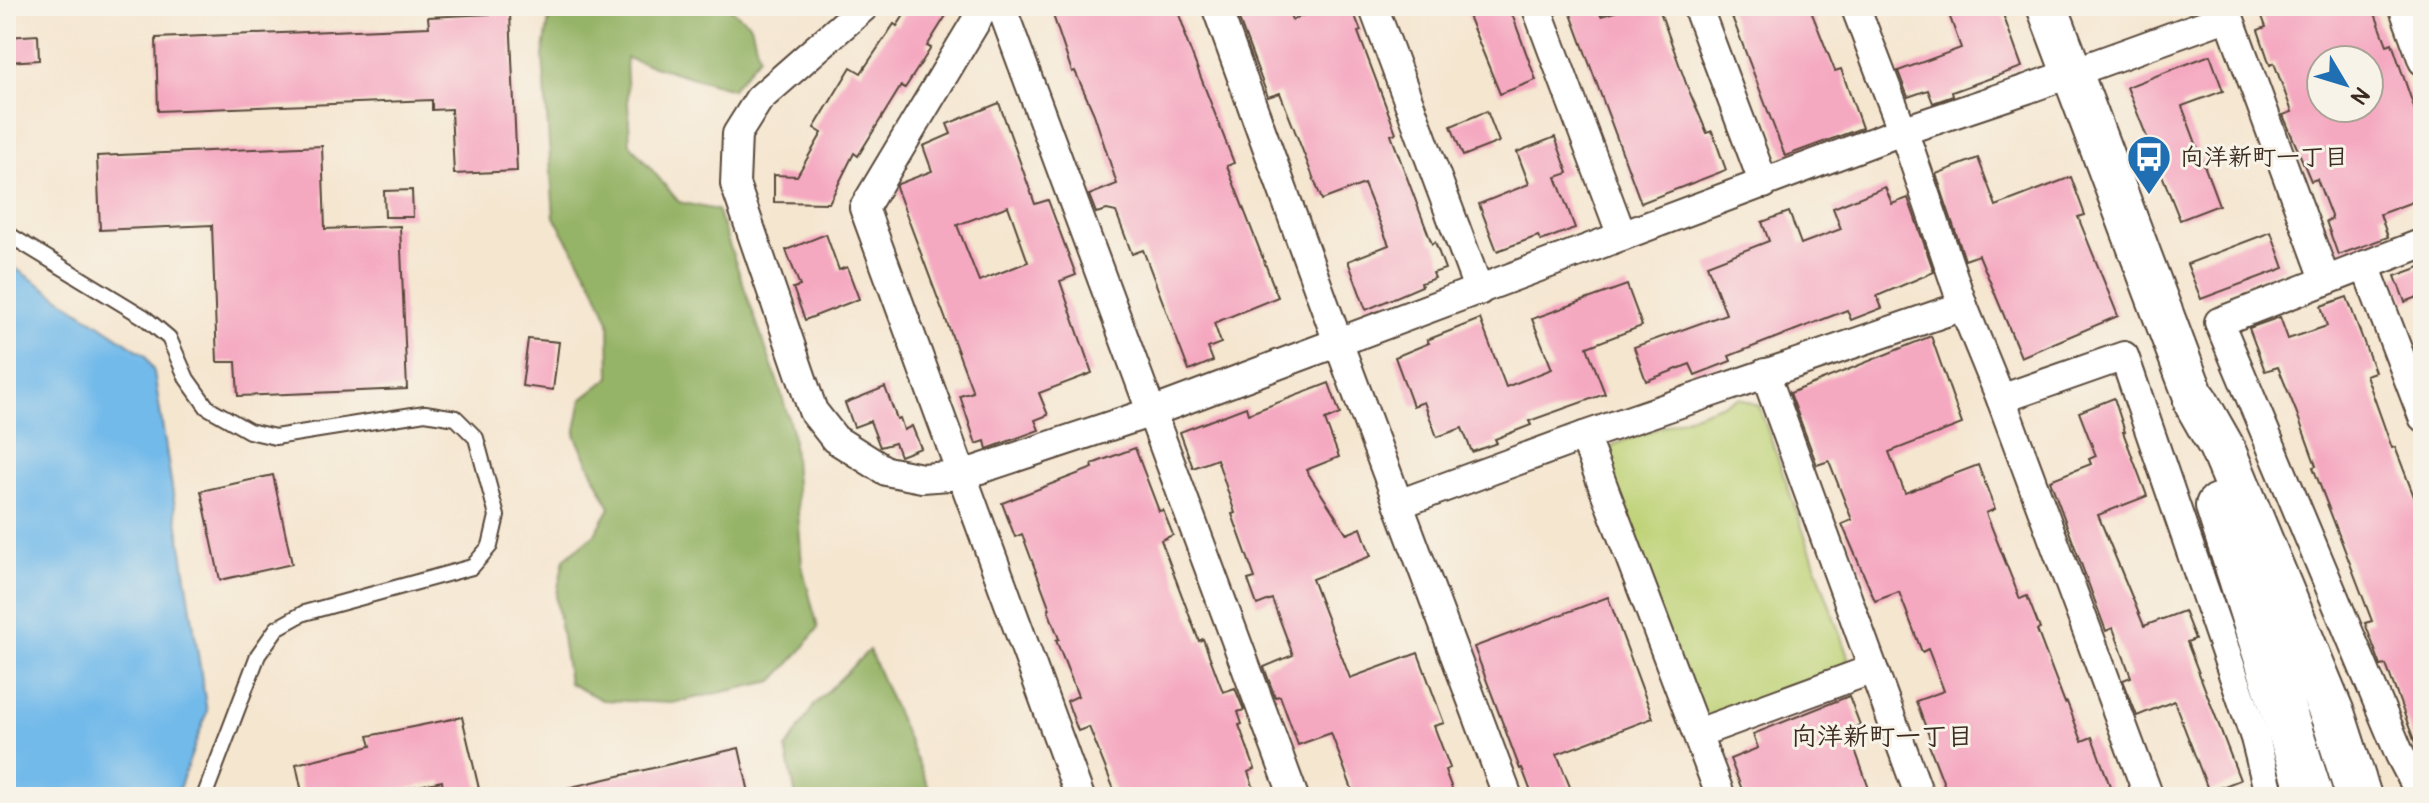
<svg xmlns="http://www.w3.org/2000/svg" width="2429" height="803" font-family="Pangolin,'Klee One',sans-serif">
<style>
.green{fill:#bed276;stroke:#7c7e4a;stroke-width:2}
.forest{fill:#96b467;stroke:#686f42;stroke-width:2}
.water{fill:#72baea;stroke:#567284;stroke-width:2}
.building{fill:#f5a9c1;fill-rule:evenodd}
.lines{fill:none;stroke-linecap:round;stroke-linejoin:round}
.lane-casing{stroke:#574639;stroke-width:18}
.street-casing{stroke:#574639;stroke-width:32}
.secondary-casing{stroke:#574639;stroke-width:44}
.highway-casing{stroke:#574639;stroke-width:48}
.lane{stroke:#fff;stroke-width:14}
.street{stroke:#fff;stroke-width:28}
.secondary{stroke:#fff;stroke-width:40}
.highway{stroke:#fff;stroke-width:44}
.labels{text-anchor:middle;stroke-width:6;stroke-linejoin:round;paint-order:stroke}
.poi-label{font-size:24px;font-weight:bold;fill:#3b2a1e;stroke:#f7f3e8;text-anchor:start}
.neighbourhood-label{font-size:26px;font-weight:bold;fill:#3b2a1e;stroke:#f7f3e8}
</style>
<rect width="100%" height="100%" fill="#f7f3e8"/>
<filter id="ink" filterUnits="userSpaceOnUse"><feTurbulence type="fractalNoise" baseFrequency=".0125" numOctaves="2"/><feDisplacementMap in="SourceGraphic" scale="16" xChannelSelector="R" yChannelSelector="G"/><feConvolveMatrix kernelMatrix="1 2 1 2 8 2 1 2 1" color-interpolation-filters="sRGB"/></filter>
<filter id="wash" filterUnits="userSpaceOnUse"><feTurbulence type="fractalNoise" baseFrequency=".006" numOctaves="4" result="noise"/><feDisplacementMap in="SourceGraphic" scale="32" xChannelSelector="R" yChannelSelector="G"/><feGaussianBlur stdDeviation="1.8" result="paint"/><feColorMatrix in="noise" values="0 0 0 0 0 0 0 0 0 0 0 0 0 0 0 0 0 1.4 0 .05"/><feComposite in="paint" operator="in"/></filter>
<g filter="url(#wash)">
<rect width="100%" height="100%" fill="#f5e6d0"/>
<polygon class="green" points="1739,398 1759,406 1848,657 1844,670 1709,721 1697,714 1604,465 1613,445"/>
<g class="forest">
<polygon points="551,6 727,6 751,25 759,57 732,89 626,58 630,144 679,202 717,210 780,389 792,431 802,566 818,628 801,651 773,681 672,703 602,700 569,683 556,598 564,559 595,534 610,508 575,435 582,399 610,377 609,321 594,285 554,217 543,56"/>
<polygon points="869,650 933,797 796,797 786,749 815,704"/>
</g>
<polygon class="water" points="6,262 145,355 154,372 207,712 176,797 6,797"/>
<g id="blocks">
<g class="building">
<polygon points="910,6 952,6 927,46 931,48 905,88 901,86 858,156 854,153 829,203 774,202 774,175 797,176 822,133 814,128 851,67 861,73 894,24 897,26"/>
<polygon points="1050,6 1176,6 1186,34 1184,34 1234,163 1227,166 1278,297 1214,323 1221,343 1208,348 1213,361 1189,371 1143,250 1132,254 1116,212 1107,210 1096,213 1089,195 1117,184 1094,114 1075,71 1072,72"/>
<polygon points="1234,6 1287,6 1292,20 1326,6 1351,6 1361,31 1358,32 1396,133 1391,135 1432,244 1435,242 1445,269 1433,273 1435,278 1421,283 1422,286 1366,310 1348,261 1389,245 1364,184 1322,200 1280,93 1268,97"/>
<polygon points="1464,6 1509,6 1536,80 1500,94"/>
<polygon points="1568,6 1597,6 1601,16 1634,6 1658,6 1687,86 1707,133 1712,131 1726,170 1641,203"/>
<polygon points="1728,6 1809,6 1835,71 1841,69 1862,128 1785,156"/>
<polygon points="1946,6 2000,6 2022,67 1952,92 1953,96 1933,103 1928,90 1908,97 1898,71 1961,48"/>
<path d="M 2258,6 L 2372,6 L 2387,45 L 2392,43 L 2423,134 L 2423,198 L 2380,214 L 2388,237 L 2338,255 L 2326,221 L 2332,219 L 2317,179 L 2311,181 L 2283,115 L 2292,112 L 2274,63 L 2270,65 L 2258,30 L 2266,27 ZM 2321,60 L 2369,60 L 2369,108 L 2321,108 Z"/>
<polygon points="510,13 517,171 454,174 451,109 432,110 432,100 158,111 156,38 429,27 428,17"/>
<polygon points="38,35 39,60 6,62 6,37"/>
<polygon points="2210,55 2223,91 2182,106 2219,205 2180,220 2127,87"/>
<path d="M 999,103 L 1035,204 L 1048,200 L 1076,275 L 1060,281 L 1092,373 L 1039,393 L 1048,415 L 1035,420 L 1039,430 L 987,449 L 985,441 L 976,444 L 960,396 L 973,392 L 896,187 L 898,184 L 932,171 L 923,146 L 951,134 L 947,124 ZM 1008,206 L 1028,262 L 979,281 L 957,225 Z"/>
<polygon points="1487,111 1499,142 1463,156 1451,126"/>
<polygon points="1555,137 1568,173 1556,177 1575,228 1541,241 1538,236 1497,251 1479,204 1529,184 1517,152"/>
<polygon points="322,146 325,229 400,226 407,389 238,396 236,362 217,362 212,225 100,230 97,156"/>
<polygon points="1978,158 1996,206 2071,177 2085,215 2078,217 2118,316 2021,357 1979,255 1965,260 1936,174"/>
<polygon points="1885,187 1892,204 1908,198 1934,272 1877,296 1882,308 1851,320 1847,310 1729,356 1731,361 1695,375 1690,364 1646,381 1634,347 1726,314 1707,265 1769,241 1762,222 1789,212 1801,244 1841,229 1833,208"/>
<polygon points="412,190 413,217 385,217 384,191"/>
<polygon points="2271,232 2284,268 2201,299 2187,264"/>
<polygon points="826,234 839,270 847,267 859,299 805,320 793,288 800,286 786,250"/>
<polygon points="2423,266 2423,295 2405,302 2395,276"/>
<polygon points="1627,285 1642,326 1587,347 1605,394 1529,421 1531,425 1495,439 1497,443 1472,452 1462,428 1437,437 1424,402 1413,406 1395,357 1429,343 1427,340 1480,319 1506,387 1552,369 1532,319"/>
<polygon points="2347,297 2375,372 2366,375 2392,448 2395,447 2423,520 2421,759 2386,665 2381,666 2365,623 2372,621 2313,467 2316,466 2296,411 2278,367 2265,371 2249,328 2280,317 2288,339 2327,326 2321,306"/>
<polygon points="1931,336 1962,424 1889,452 1905,493 1978,465 1995,509 1986,513 2020,599 2027,596 2040,629 2037,630 2065,703 2067,702 2082,741 2092,737 2114,797 1949,797 1929,745 1932,744 1916,701 1944,691 1928,649 1922,652 1899,592 1875,601 1842,524 1852,520 1829,461 1817,465 1790,393"/>
<polygon points="528,339 559,342 553,390 522,386"/>
<polygon points="1329,383 1340,414 1325,420 1339,457 1306,470 1347,534 1361,528 1371,556 1312,579 1350,678 1418,653 1444,723 1434,726 1450,768 1445,770 1455,797 1355,797 1331,733 1298,745 1280,696 1275,697 1264,667 1293,655 1272,599 1257,605 1248,580 1255,578 1232,514 1235,513 1217,459 1193,468 1180,432 1246,407 1248,414"/>
<polygon points="885,387 897,419 900,418 904,430 912,426 921,448 900,456 895,443 880,447 870,421 854,427 845,403"/>
<polygon points="2114,398 2125,432 2123,432 2147,496 2098,515 2144,626 2184,611 2195,639 2187,642 2240,780 2209,792 2174,701 2137,716 2123,680 2131,677 2113,628 2106,631 2050,480 2091,464 2089,459 2096,456 2079,412"/>
<polygon points="1135,448 1159,511 1163,510 1173,535 1161,540 1199,641 1203,639 1223,692 1235,688 1244,710 1238,712 1242,724 1239,725 1255,769 1248,772 1257,797 1117,797 1089,727 1078,731 1067,701 1078,696 1056,640 1059,639 1048,610 1050,609 1022,534 1015,537 1002,503 1093,468 1092,464"/>
<polygon points="273,475 292,564 220,580 201,491"/>
<polygon points="1608,597 1653,718 1557,754 1574,797 1533,797 1522,768 1520,769 1474,647"/>
<polygon points="1849,696 1860,725 1848,730 1872,797 1745,797 1730,759 1758,748 1753,734"/>
<polygon points="462,717 481,797 444,797 442,781 367,797 303,797 296,764 371,746 368,736"/>
<polygon points="739,748 750,797 568,797 567,788"/>
</g>
</g>
</g>
<g filter="url(#ink)">
<use href="#blocks" fill-opacity="0" stroke="#574639" stroke-width="2"/>
<g class="lines">
<g class="lane-casing">
<polyline id="lane" points="6,233 144,317 169,338 187,379 207,407 249,431 275,437 425,413 456,418 476,438 497,516 490,546 472,567 304,613 277,628 258,655 204,797"/>
</g>
<g class="street-casing">
<g id="street">
<polyline points="865,6 759,99 737,134 735,184 813,411 835,439 886,471 922,478 962,475 1152,412 1902,131 2027,89 2229,16"/>
<polyline points="985,6 864,208 1080,797"/>
<polyline points="1001,6 1294,797"/>
<polyline points="1216,6 1338,342 1508,797"/>
<polyline points="1373,6 1479,291"/>
<polyline points="1536,6 1622,236"/>
<polyline points="1697,6 1764,184"/>
<polyline points="1855,6 1910,150 1963,306 2001,399 2149,797"/>
<polyline points="2225,6 2325,279"/>
<polyline points="2403,6 2423,61"/>
<polyline points="2365,265 2423,417"/>
<polyline points="1765,373 1920,797"/>
<polyline points="2001,399 2124,356 2255,738 2270,797"/>
<polyline points="1584,436 1721,797"/>
<polyline points="1399,504 1584,436 1963,306"/>
<polyline points="1698,733 1873,669"/>
<polyline points="2422,797 2400,755 2219,322 2423,243"/>
</g>
</g>
<g class="secondary-casing">
<polyline id="secondary" points="2047,6 2196,402"/>
</g>
<g class="highway-casing">
<g id="highway">
<polyline points="2196,402 2221,446 2333,716 2359,797"/>
<polyline points="2218,506 2311,797"/>
</g>
</g>
<use href="#lane" class="lane"/>
<use href="#street" class="street"/>
<use href="#secondary" class="secondary"/>
<use href="#highway" class="highway"/>
</g>
</g>
<defs>
<g id="bus-pin" transform="scale(2.3)"><path d="M0 17L-7.5 6A9.5 9.5 0 1 1 7.5 6Z" fill="#1f6fb2" stroke="#f7f3e8"/><path d="M-5-6H5V4H4V6H2V4H-2V6H-4V4H-5ZM-3.5-4V0h7V-4ZM-3.5 1.2v1.5H-2V1.2ZM2 1.2v1.5H3.5V1.2Z" fill="#fff"/></g>
</defs>
<g fill-rule="evenodd">
<use href="#bus-pin" x="2149" y="157"/>
</g>
<g class="labels">
<g class="poi-label">
<text x="2180" y="165">向洋新町一丁目</text>
</g>
<g class="neighbourhood-label">
<text x="1882" y="745">向洋新町一丁目</text>
</g>
</g>
<rect width="2429" height="803" fill="none" stroke="#f7f3e8" stroke-width="32"/>
<g transform="translate(2345 84) rotate(128)"><circle r="38" fill="#f7f3e8" stroke="#aca397" stroke-width="2"/>
<path d="M0-6L14 30L0 20L-14 30Z" fill="#1f6fb2"/>
<text y="-12" font-size="22" font-weight="bold" text-anchor="middle" fill="#3b2a1e">N</text>
</g>
</svg>
